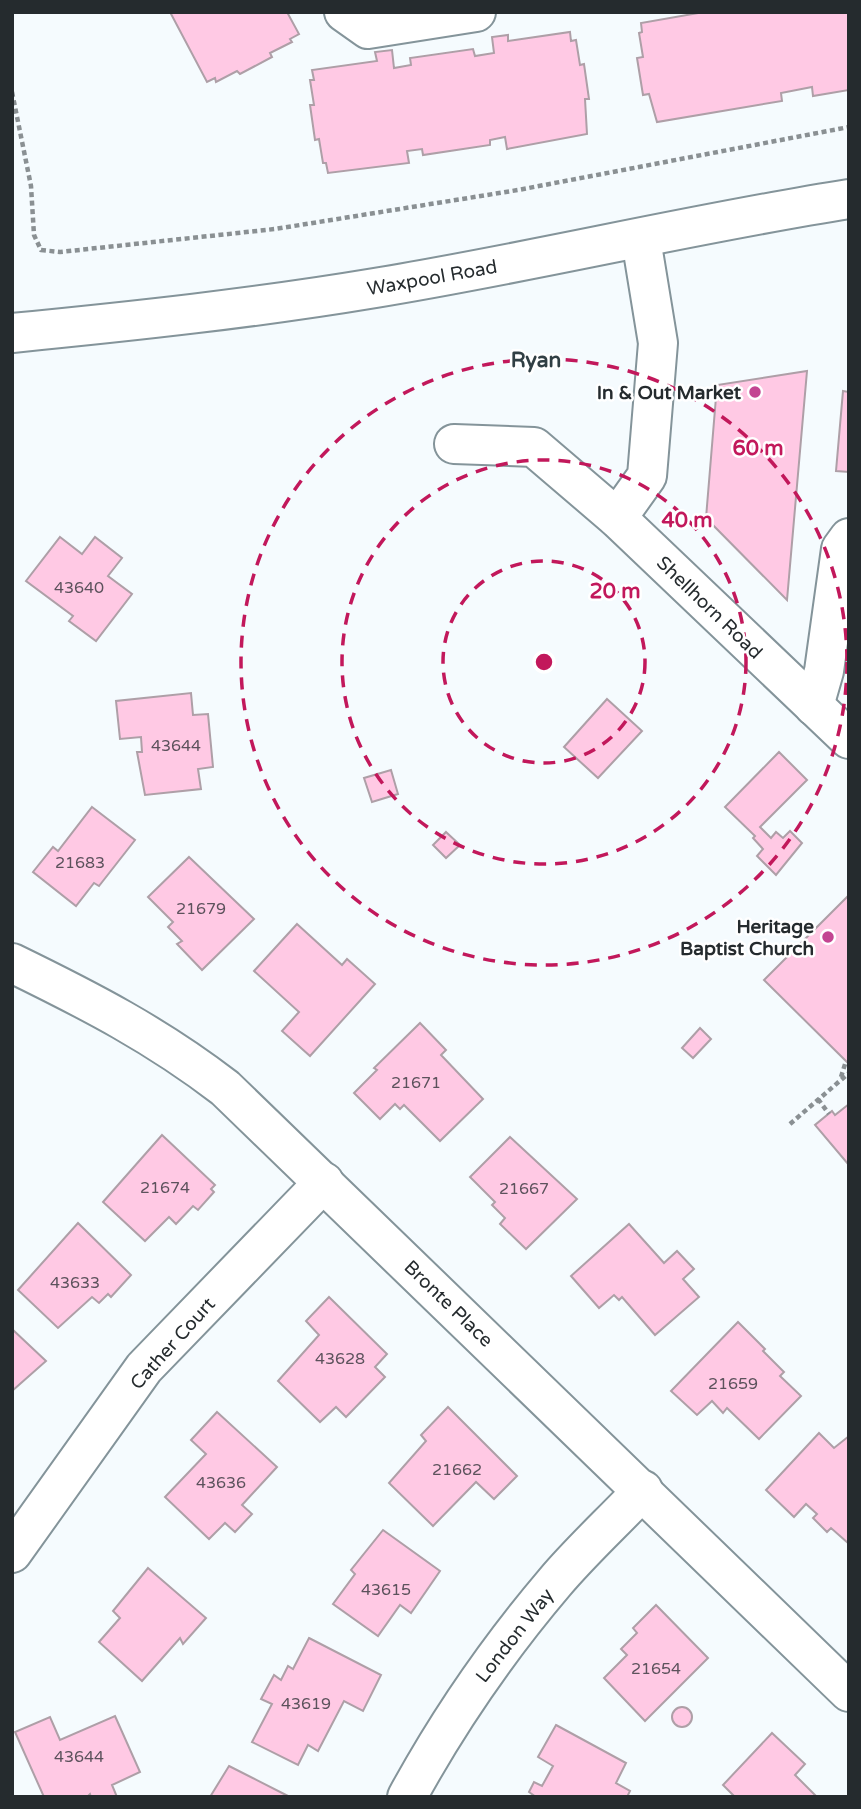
<svg xmlns="http://www.w3.org/2000/svg" width="861" height="1809" font-family="'Varela Round',sans-serif">
<style>
.building{fill:#ffc9e4;stroke:#ae9fa7;stroke-width:2}
.lines{fill:none;stroke-linecap:round;stroke-linejoin:round}
.minor-casing{stroke:#84949a;stroke-width:42}
.path{stroke:#8a9093;stroke-width:4.5;stroke-dasharray:5 3.5;stroke-linecap:butt}
.minor{stroke:#fff;stroke-width:38}
.ring{fill:none;stroke:#c2185b;stroke-width:3.5;stroke-dasharray:12 9}
.poi-dot{fill:#c34592;stroke:#fff;stroke-width:2.5}
.labels{text-anchor:middle;stroke-width:5;stroke-linejoin:round;paint-order:stroke}
.number-label{font-size:16px;fill:#5c525c}
.street-label{font-size:19px;fill:#252b2e;stroke:#fff}
.poi-label{font-size:19px;font-weight:bold;fill:#252b2e;stroke:#fff;text-anchor:end}
.neighbourhood-label{font-size:21px;font-weight:bold;fill:#313f44;stroke:#fff}
.centre{fill:#c2185b;stroke:#fff;stroke-width:3.5}
.ring-label{font-size:21px;text-anchor:middle;font-weight:bold;fill:#c2185b;stroke:#fff;stroke-width:5;stroke-linejoin:round;paint-order:stroke}
</style>
<rect width="100%" height="100%" fill="#f5fbfe"/>
<g class="building">
<polygon points="170,12 287,12 299,34 290,39 292,42 270,53 272,57 240,74 237,71 216,82 215,78 207,82"/>
<polygon points="704,12 849,12 849,90 813,96 812,87 781,93 782,101 657,122 649,94 643,95 637,58 643,57 639,33 642,32 641,23"/>
<polygon points="570,32 571,41 576,40 580,65 584,64 589,99 585,99 587,134 507,149 505,137 490,140 490,145 423,155 422,149 407,151 409,163 328,173 326,163 323,163 319,139 315,140 310,105 314,105 310,80 314,80 312,70 377,61 375,52 392,50 394,68 411,65 410,58 473,49 475,56 494,53 492,37 508,35 508,41"/>
<polygon points="807,371 787,600 706,518 717,385"/>
<polygon points="843,391 849,392 849,472 836,471"/>
<polygon points="60,537 82,554 95,537 122,558 108,576 132,594 96,641 69,621 73,616 26,581"/>
<polygon points="191,693 193,715 208,714 213,767 198,769 201,789 145,795 137,752 142,752 141,737 120,739 116,701"/>
<polygon points="607,699 642,731 598,778 564,747"/>
<polygon points="779,752 807,780 760,827 771,838 776,832 783,838 790,831 802,843 776,875 757,856 763,849 753,838 755,836 725,807"/>
<polygon points="391,770 398,794 372,802 364,778"/>
<polygon points="92,807 135,840 99,886 94,883 76,906 33,872 53,847 58,851"/>
<polygon points="446,832 460,845 446,858 433,845"/>
<polygon points="189,857 254,919 202,970 177,944 182,941 168,927 173,922 148,897"/>
<polygon points="849,895 849,1064 764,980"/>
<polygon points="297,924 342,965 347,959 375,984 310,1056 282,1031 299,1012 254,971"/>
<polygon points="420,1023 446,1050 441,1055 483,1099 440,1141 404,1105 400,1109 395,1104 380,1119 354,1093 377,1070 374,1068"/>
<polygon points="700,1028 711,1039 693,1058 682,1048"/>
<polygon points="849,1104 849,1163 848,1164 815,1125 832,1111 835,1115"/>
<polygon points="162,1135 215,1185 211,1189 214,1192 198,1210 193,1206 176,1224 169,1217 145,1241 103,1202"/>
<polygon points="510,1137 577,1199 526,1249 500,1224 505,1218 492,1205 495,1202 470,1177"/>
<polygon points="78,1223 131,1275 111,1297 108,1294 99,1303 92,1297 58,1328 18,1290"/>
<polygon points="629,1224 664,1263 677,1251 694,1269 683,1279 699,1297 655,1335 622,1297 619,1300 614,1295 599,1308 571,1276"/>
<polygon points="329,1297 387,1354 375,1367 385,1377 346,1417 336,1407 320,1422 278,1381 319,1335 306,1321"/>
<polygon points="738,1322 765,1349 763,1351 784,1372 780,1376 801,1396 759,1439 727,1408 723,1413 712,1401 697,1415 671,1391"/>
<polygon points="12,1329 46,1361 12,1391"/>
<polygon points="448,1407 517,1476 494,1499 476,1482 433,1526 389,1483 426,1441 421,1435"/>
<polygon points="217,1412 277,1467 242,1505 252,1514 235,1532 225,1523 209,1539 165,1497 206,1454 191,1440"/>
<polygon points="819,1433 834,1448 849,1436 848,1543 831,1528 827,1532 813,1518 817,1514 806,1504 794,1517 766,1490"/>
<polygon points="383,1530 440,1571 411,1613 400,1605 378,1636 333,1604 355,1574 351,1570"/>
<polygon points="148,1568 206,1618 183,1644 180,1638 142,1681 99,1642 120,1618 113,1611"/>
<polygon points="656,1605 708,1658 645,1721 604,1678 627,1655 621,1649 637,1633 633,1628"/>
<polygon points="309,1638 381,1675 363,1711 344,1701 318,1751 308,1745 298,1765 252,1742 272,1704 261,1699 274,1675 281,1680 288,1666 293,1669"/>
<circle cx="682" cy="1717" r="10"/>
<polygon points="115,1716 140,1772 112,1785 117,1797 91,1797 90,1794 87,1797 44,1797 15,1732 50,1717 60,1740"/>
<polygon points="556,1725 626,1763 616,1783 630,1791 627,1797 536,1797 529,1792 534,1782 542,1786 553,1766 538,1757"/>
<polygon points="772,1733 805,1764 795,1775 817,1797 735,1797 723,1785"/>
<polygon points="229,1766 290,1797 210,1797"/>
</g>
<g class="lines">
<g class="minor-casing">
<g id="minor">
<polyline points="344,12 368,29 476,12"/>
<path d="M 12,333 C 134,321 255,308 375,288 C 534,262 690,224 849,199"/>
<polyline points="454,444 534,447 617,518 849,739"/>
<polyline points="617,518 647,476 658,343 641,239"/>
<polyline points="814,706 824,671 841,549 849,538"/>
<path d="M 12,963 C 90,1001 156,1035 225,1088 L 849,1692"/>
<polyline points="12,1553 144,1368 324,1182"/>
<path d="M 407,1797 C 449,1720 498,1649 555,1582 C 582,1550 614,1521 643,1490"/>
</g>
</g>
<g class="path">
<polyline points="12,92 31,186 34,235 41,250 60,252 275,229 518,190 849,127"/>
<polyline points="841,1077 846,1061"/>
<polyline points="818,1099 829,1114"/>
<polyline points="790,1124 849,1073"/>
</g>
<use href="#minor" class="minor"/>
</g>
<g class="ring">
<circle cx="544" cy="662" r="101"/>
<circle cx="544" cy="662" r="202"/>
<circle cx="544" cy="662" r="303"/>
</g>
<g class="poi-dot">
<circle cx="755" cy="392" r="7"/>
<circle cx="828" cy="937" r="7"/>
</g>
<g class="labels">
<g class="number-label">
<text x="79" y="593">43640</text>
<text x="176" y="751">43644</text>
<text x="80" y="868">21683</text>
<text x="201" y="914">21679</text>
<text x="416" y="1088">21671</text>
<text x="165" y="1193">21674</text>
<text x="524" y="1194">21667</text>
<text x="75" y="1288">43633</text>
<text x="340" y="1364">43628</text>
<text x="733" y="1389">21659</text>
<text x="457" y="1475">21662</text>
<text x="221" y="1488">43636</text>
<text x="386" y="1595">43615</text>
<text x="656" y="1674">21654</text>
<text x="306" y="1709">43619</text>
<text x="79" y="1762">43644</text>
</g>
<g class="street-label">
<text transform="translate(432 277) rotate(-10)" y="7">Waxpool Road</text>
<text transform="translate(710 607) rotate(44)" y="7">Shellhorn Road</text>
<text transform="translate(449 1303) rotate(44)" y="7">Bronte Place</text>
<text transform="translate(172 1343) rotate(-48)" y="7">Cather Court</text>
<text transform="translate(514 1635) rotate(-52)" y="7">London Way</text>
</g>
<g class="poi-label">
<text x="741" y="399">In &amp; Out Market</text>
<text x="814" y="933">Heritage<tspan x="814" dy="22">Baptist Church</tspan></text>
</g>
<g class="neighbourhood-label">
<text x="536" y="367">Ryan</text>
</g>
</g>
<circle cx="544" cy="662" r="10" class="centre"/>
<g class="ring-label">
<text x="758" y="455">60 m</text>
<text x="687" y="527">40 m</text>
<text x="615" y="598">20 m</text>
</g>
<rect width="861" height="1809" fill="none" stroke="#252b2e" stroke-width="28"/>
</svg>
